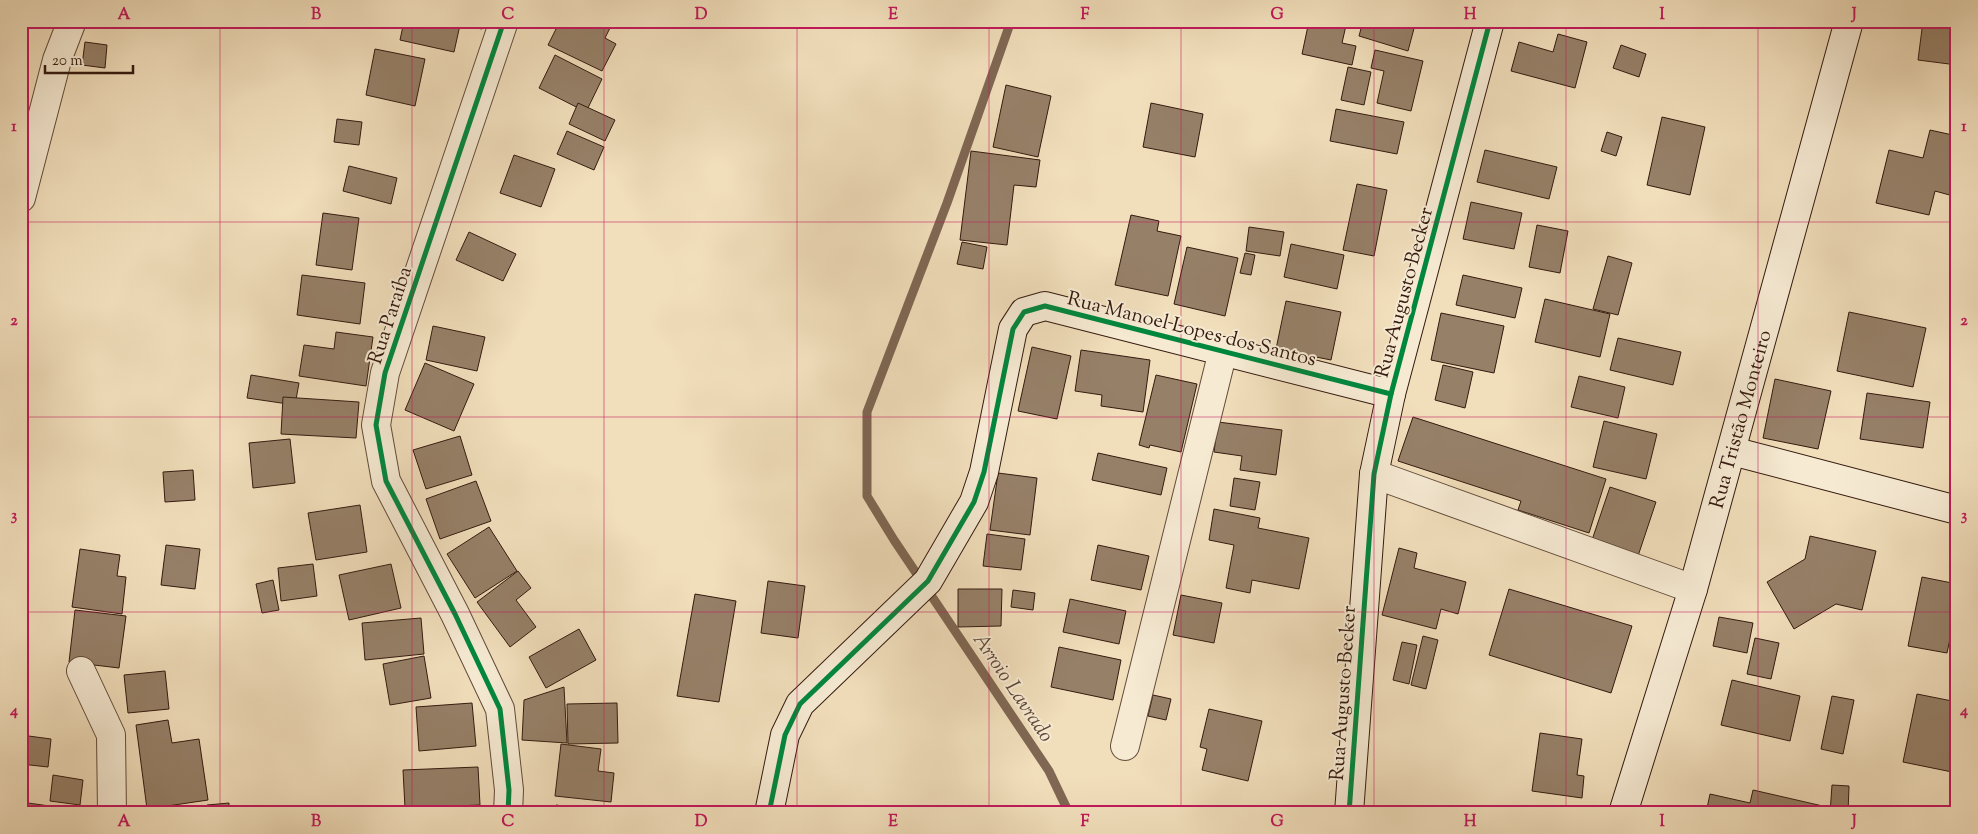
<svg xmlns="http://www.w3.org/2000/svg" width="1978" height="834" font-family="'Sorts Mill Goudy',serif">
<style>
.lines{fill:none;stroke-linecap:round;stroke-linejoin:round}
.stream{stroke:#7f6753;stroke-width:9}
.building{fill:#968068;stroke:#341a0f}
.street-casing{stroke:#634b3a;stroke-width:30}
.secondary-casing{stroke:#341a0f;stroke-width:30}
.street{stroke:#f6ead3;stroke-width:28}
.secondary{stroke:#f6ead3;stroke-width:28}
.cycleway-casing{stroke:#f6ead3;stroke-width:8}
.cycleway{stroke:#00873e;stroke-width:5}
.grid{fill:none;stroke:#c2185b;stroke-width:1;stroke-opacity:0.55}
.labels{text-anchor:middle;stroke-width:4;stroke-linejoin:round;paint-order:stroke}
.street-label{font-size:20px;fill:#341a0f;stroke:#f6ead3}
.water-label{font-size:21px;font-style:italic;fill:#604737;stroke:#f6ead3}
.neatline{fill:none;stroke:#c2185b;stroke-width:2}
.grid-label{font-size:16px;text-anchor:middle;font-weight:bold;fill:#c2185b}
</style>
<rect width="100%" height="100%" fill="#f1debb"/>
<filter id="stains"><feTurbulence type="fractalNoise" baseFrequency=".004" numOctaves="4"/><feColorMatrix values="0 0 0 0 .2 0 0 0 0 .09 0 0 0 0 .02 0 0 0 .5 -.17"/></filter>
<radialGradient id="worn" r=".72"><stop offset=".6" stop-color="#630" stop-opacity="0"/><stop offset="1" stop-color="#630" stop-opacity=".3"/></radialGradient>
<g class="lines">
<polyline class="stream" points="1011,21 947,203 867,412 867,496 894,540 1049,771 1069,813"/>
</g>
<g class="building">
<polygon points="404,21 483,21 482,29 460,25 454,52 400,40"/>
<polygon points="560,21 603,21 611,26 605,38 616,44 602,71 548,45"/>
<polygon points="617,21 632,21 629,27"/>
<polygon points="1309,21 1347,21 1342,43 1356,46 1352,65 1302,54"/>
<polygon points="1363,21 1416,21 1408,51 1359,36"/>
<polygon points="1923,21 1957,21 1957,65 1918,60"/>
<polygon points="1558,34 1587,42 1575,88 1511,71 1519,42 1553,52"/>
<polygon points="85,42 107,45 105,68 82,65"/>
<polygon points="1621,45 1646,54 1639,77 1613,68"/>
<polygon points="375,49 425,59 415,106 366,95"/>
<polygon points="1375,50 1423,61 1411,111 1377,103 1384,71 1371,68"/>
<polygon points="555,55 602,79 586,112 539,88"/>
<polygon points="1348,67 1371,72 1364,105 1341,100"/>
<polygon points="1006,85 1051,96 1038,157 993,147"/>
<polygon points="578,103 615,120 605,141 569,124"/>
<polygon points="1151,103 1203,114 1195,157 1143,147"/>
<polygon points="1336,109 1404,122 1397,154 1330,141"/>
<polygon points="1662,117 1705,127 1690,195 1647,185"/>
<polygon points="337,119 362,122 359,145 334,142"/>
<polygon points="1930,130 1957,136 1957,197 1935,191 1929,215 1876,203 1889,150 1923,158"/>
<polygon points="567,131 604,147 594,170 557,154"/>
<polygon points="1607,132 1622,137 1616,156 1601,151"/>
<polygon points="1485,150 1557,167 1549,199 1477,182"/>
<polygon points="971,151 1040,160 1036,187 1014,185 1007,245 960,240"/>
<polygon points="514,155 555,169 541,207 500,193"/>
<polygon points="349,166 397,178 391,204 343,191"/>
<polygon points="1357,184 1387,190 1374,256 1343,250"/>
<polygon points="1471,202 1522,213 1514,249 1463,239"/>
<polygon points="323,213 359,218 352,270 316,265"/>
<polygon points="1131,215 1159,221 1157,231 1181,236 1168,296 1115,285"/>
<polygon points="1537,225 1568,231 1560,273 1529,267"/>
<polygon points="1249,227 1284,232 1280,256 1246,251"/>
<polygon points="469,232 516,254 503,281 456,260"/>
<polygon points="962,242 987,247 983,269 957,264"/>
<polygon points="1291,244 1344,255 1337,289 1284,277"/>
<polygon points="1187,247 1238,258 1225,316 1174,304"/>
<polygon points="1245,253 1255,255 1251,275 1240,273"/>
<polygon points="1608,256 1632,263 1618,315 1593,309"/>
<polygon points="302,275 365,283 360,324 297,315"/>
<polygon points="1463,275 1522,288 1515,318 1456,305"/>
<polygon points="1545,299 1610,314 1600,357 1535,342"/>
<polygon points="1286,301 1341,312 1331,360 1276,349"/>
<polygon points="1849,312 1926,328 1913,387 1837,371"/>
<polygon points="1441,313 1504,326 1494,373 1431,360"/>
<polygon points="433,326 485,337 477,371 426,360"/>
<polygon points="336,332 373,337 366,386 299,376 304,345 334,349"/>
<polygon points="1618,338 1681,352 1673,385 1610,370"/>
<polygon points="1032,347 1071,356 1057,419 1018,411"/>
<polygon points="1081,350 1150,360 1143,412 1101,406 1102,395 1075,391"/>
<polygon points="425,363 474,384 454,431 405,410"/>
<polygon points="1443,365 1473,372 1465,408 1435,400"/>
<polygon points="251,375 299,383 295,405 247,398"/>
<polygon points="1156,375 1197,384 1181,452 1150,445 1149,448 1139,445"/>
<polygon points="1579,376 1625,387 1618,418 1571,407"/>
<polygon points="1775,379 1831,391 1818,449 1763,438"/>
<polygon points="1867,393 1930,402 1923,448 1860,439"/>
<polygon points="283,397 359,402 356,438 281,434"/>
<polygon points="1413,417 1606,479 1589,533 1518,510 1521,501 1398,461"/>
<polygon points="1604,421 1657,434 1646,479 1593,467"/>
<polygon points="1218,422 1282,430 1276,475 1240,470 1242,456 1214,452"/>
<polygon points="460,436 472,475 426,489 413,450"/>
<polygon points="290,439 295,483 253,488 249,443"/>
<polygon points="1098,453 1167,468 1161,495 1092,480"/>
<polygon points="193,470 195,500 165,502 163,472"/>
<polygon points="998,473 1037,478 1030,535 990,530"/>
<polygon points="1234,478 1260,482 1255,510 1230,506"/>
<polygon points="476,481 491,521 440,539 426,499"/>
<polygon points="1610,487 1656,502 1638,556 1592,540"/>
<polygon points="360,505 367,552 316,560 308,513"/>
<polygon points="1214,509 1260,518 1258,528 1309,538 1299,589 1252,580 1250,593 1226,588 1234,545 1209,540"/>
<polygon points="489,527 517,571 475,598 447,554"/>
<polygon points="987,534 1025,539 1021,570 983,566"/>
<polygon points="1810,536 1876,551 1862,610 1836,604 1794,629 1767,582 1805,559"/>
<polygon points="166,545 200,549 195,589 161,585"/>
<polygon points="1098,545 1149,556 1141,590 1091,580"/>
<polygon points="1399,548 1417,553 1414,568 1466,582 1458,614 1441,609 1436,629 1382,615"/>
<polygon points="80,549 120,555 117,576 126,577 122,614 72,607"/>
<polygon points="313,564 317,596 281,601 278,568"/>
<polygon points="391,564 401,608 349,620 339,575"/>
<polygon points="518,571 531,588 516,600 536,627 510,647 477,602"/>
<polygon points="1922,577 1957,584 1957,606 1947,653 1908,646"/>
<polygon points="273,580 279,610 262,613 256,584"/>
<polygon points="768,581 805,586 798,638 761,633"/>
<polygon points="958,589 1002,589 1001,626 958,627"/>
<polygon points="1509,589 1632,626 1611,693 1489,655"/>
<polygon points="1013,590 1035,593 1033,610 1011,607"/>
<polygon points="695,594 736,601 719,702 677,696"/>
<polygon points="1181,595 1222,603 1214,643 1173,635"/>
<polygon points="1070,599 1126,611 1119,644 1063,632"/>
<polygon points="75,610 126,616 119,668 69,662"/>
<polygon points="1719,617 1753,623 1747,653 1713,646"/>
<polygon points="421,618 424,654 365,660 362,623"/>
<polygon points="579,629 596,660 546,688 529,657"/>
<polygon points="1423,636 1438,640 1426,689 1411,685"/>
<polygon points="1755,638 1779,643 1771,679 1747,674"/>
<polygon points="1402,642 1417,645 1409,684 1393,680"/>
<polygon points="1059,647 1121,660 1113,700 1051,687"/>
<polygon points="1957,649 1957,682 1950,681"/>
<polygon points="424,656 431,698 390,705 383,664"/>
<polygon points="165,671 169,709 128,713 124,675"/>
<polygon points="1732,680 1800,696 1790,741 1721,725"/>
<polygon points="564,687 567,743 522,740 524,700"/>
<polygon points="1917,694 1957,702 1957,773 1903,762"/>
<polygon points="1153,695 1171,699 1166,720 1148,716"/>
<polygon points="1832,696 1854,700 1843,754 1821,749"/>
<polygon points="472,703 476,746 419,751 416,707"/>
<polygon points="617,703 618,743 568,744 567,704"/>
<polygon points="1209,709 1262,721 1248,781 1202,770 1207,749 1200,747"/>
<polygon points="168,720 172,743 199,739 208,800 147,809 136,725"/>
<polygon points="1540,733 1582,739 1577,775 1584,776 1582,798 1532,791"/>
<polygon points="21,735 51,739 48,767 21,764"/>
<polygon points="561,744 601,749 598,771 614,773 611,802 555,796"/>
<polygon points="478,767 480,805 405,808 403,770"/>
<polygon points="53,775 83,780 80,805 50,801"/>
<polygon points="1832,785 1849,786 1848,813 1830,813"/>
<polygon points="1753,790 1827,807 1825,813 1706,813 1710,794 1750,803"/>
<polygon points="21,802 71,809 70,813 21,813"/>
<polygon points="229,803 229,813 207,813 207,805"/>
<polygon points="556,805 583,809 583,813 555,813"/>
<polygon points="1509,807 1535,813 1507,813"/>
<polygon points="424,808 450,811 450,813 424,813"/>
<polygon points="1433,809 1454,813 1432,813"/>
</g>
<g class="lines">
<g class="street-casing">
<g id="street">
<polyline points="504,21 385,373 376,425 386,481 455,614 500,709 509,790 508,813"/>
<polyline points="21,198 57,60 72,21"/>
<polyline points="1374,474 1693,589"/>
<polyline points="81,671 111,735 112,813"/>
<polyline points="1125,746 1223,351"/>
</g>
</g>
<g class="secondary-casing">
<g id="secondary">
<polyline points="1732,451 1957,510"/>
<polyline points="769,813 785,735 800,704 928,581 974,502 984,472 1013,329 1024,312 1045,306 1391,394"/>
<polyline points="1349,813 1374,474 1391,394 1490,21"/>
<path id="s1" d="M 1623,813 L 1693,589 L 1849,21"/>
</g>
</g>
<use href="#street" class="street"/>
<use href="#secondary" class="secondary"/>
<g class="cycleway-casing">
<g id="cycleway">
<polyline points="504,21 385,373 376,425 386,481 455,614 500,709 509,790 508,813"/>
<polyline points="769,813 785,735 800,704 928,581 974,502 984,472 1013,329 1024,312 1045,306 1391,394"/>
<polyline points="1349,813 1374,474 1391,394 1490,21"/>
</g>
</g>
<use href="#cycleway" class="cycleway"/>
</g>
<path class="grid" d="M 220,21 L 220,813M 412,21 L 412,813M 604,21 L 604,813M 797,21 L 797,813M 989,21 L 989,813M 1181,21 L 1181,813M 1374,21 L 1374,813M 1566,21 L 1566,813M 1758,21 L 1758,813M 21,222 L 1957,222M 21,417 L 1957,417M 21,612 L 1957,612"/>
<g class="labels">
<g class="street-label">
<text transform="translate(1403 292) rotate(-75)" y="7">Rua Augusto Becker</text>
<text transform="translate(389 315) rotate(-72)" y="7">Rua Paraíba</text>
<text transform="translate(1192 328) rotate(14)" y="7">Rua Manoel Lopes dos Santos</text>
<text dy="7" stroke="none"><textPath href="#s1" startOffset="411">Rua Tristão Monteiro</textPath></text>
<text transform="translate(1342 693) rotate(-86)" y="7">Rua Augusto Becker</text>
</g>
<g class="water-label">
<text transform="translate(1014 687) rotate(56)" y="7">Arroio Lavrado</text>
</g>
</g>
<rect width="1978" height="834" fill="none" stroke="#f1debb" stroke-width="55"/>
<path d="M45 65v8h88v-8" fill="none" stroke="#341a0f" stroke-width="2.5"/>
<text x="52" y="65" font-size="15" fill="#341a0f" stroke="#f6ead3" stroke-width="4" paint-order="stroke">20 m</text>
<rect x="28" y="28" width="1922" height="778" class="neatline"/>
<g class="grid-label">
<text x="124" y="19">A</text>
<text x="316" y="19">B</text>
<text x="508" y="19">C</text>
<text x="701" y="19">D</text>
<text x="893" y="19">E</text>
<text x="1085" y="19">F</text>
<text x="1277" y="19">G</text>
<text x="1470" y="19">H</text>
<text x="1662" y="19">I</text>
<text x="1854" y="19">J</text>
<text x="14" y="131">1</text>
<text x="1964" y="131">1</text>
<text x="14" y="325">2</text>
<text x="1964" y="325">2</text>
<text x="14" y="520">3</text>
<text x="1964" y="520">3</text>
<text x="14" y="715">4</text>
<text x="1964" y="715">4</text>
<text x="124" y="826">A</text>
<text x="316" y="826">B</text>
<text x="508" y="826">C</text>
<text x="701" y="826">D</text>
<text x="893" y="826">E</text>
<text x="1085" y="826">F</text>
<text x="1277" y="826">G</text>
<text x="1470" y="826">H</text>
<text x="1662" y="826">I</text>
<text x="1854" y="826">J</text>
</g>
<rect width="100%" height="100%" filter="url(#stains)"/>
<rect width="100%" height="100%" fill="url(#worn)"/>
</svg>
